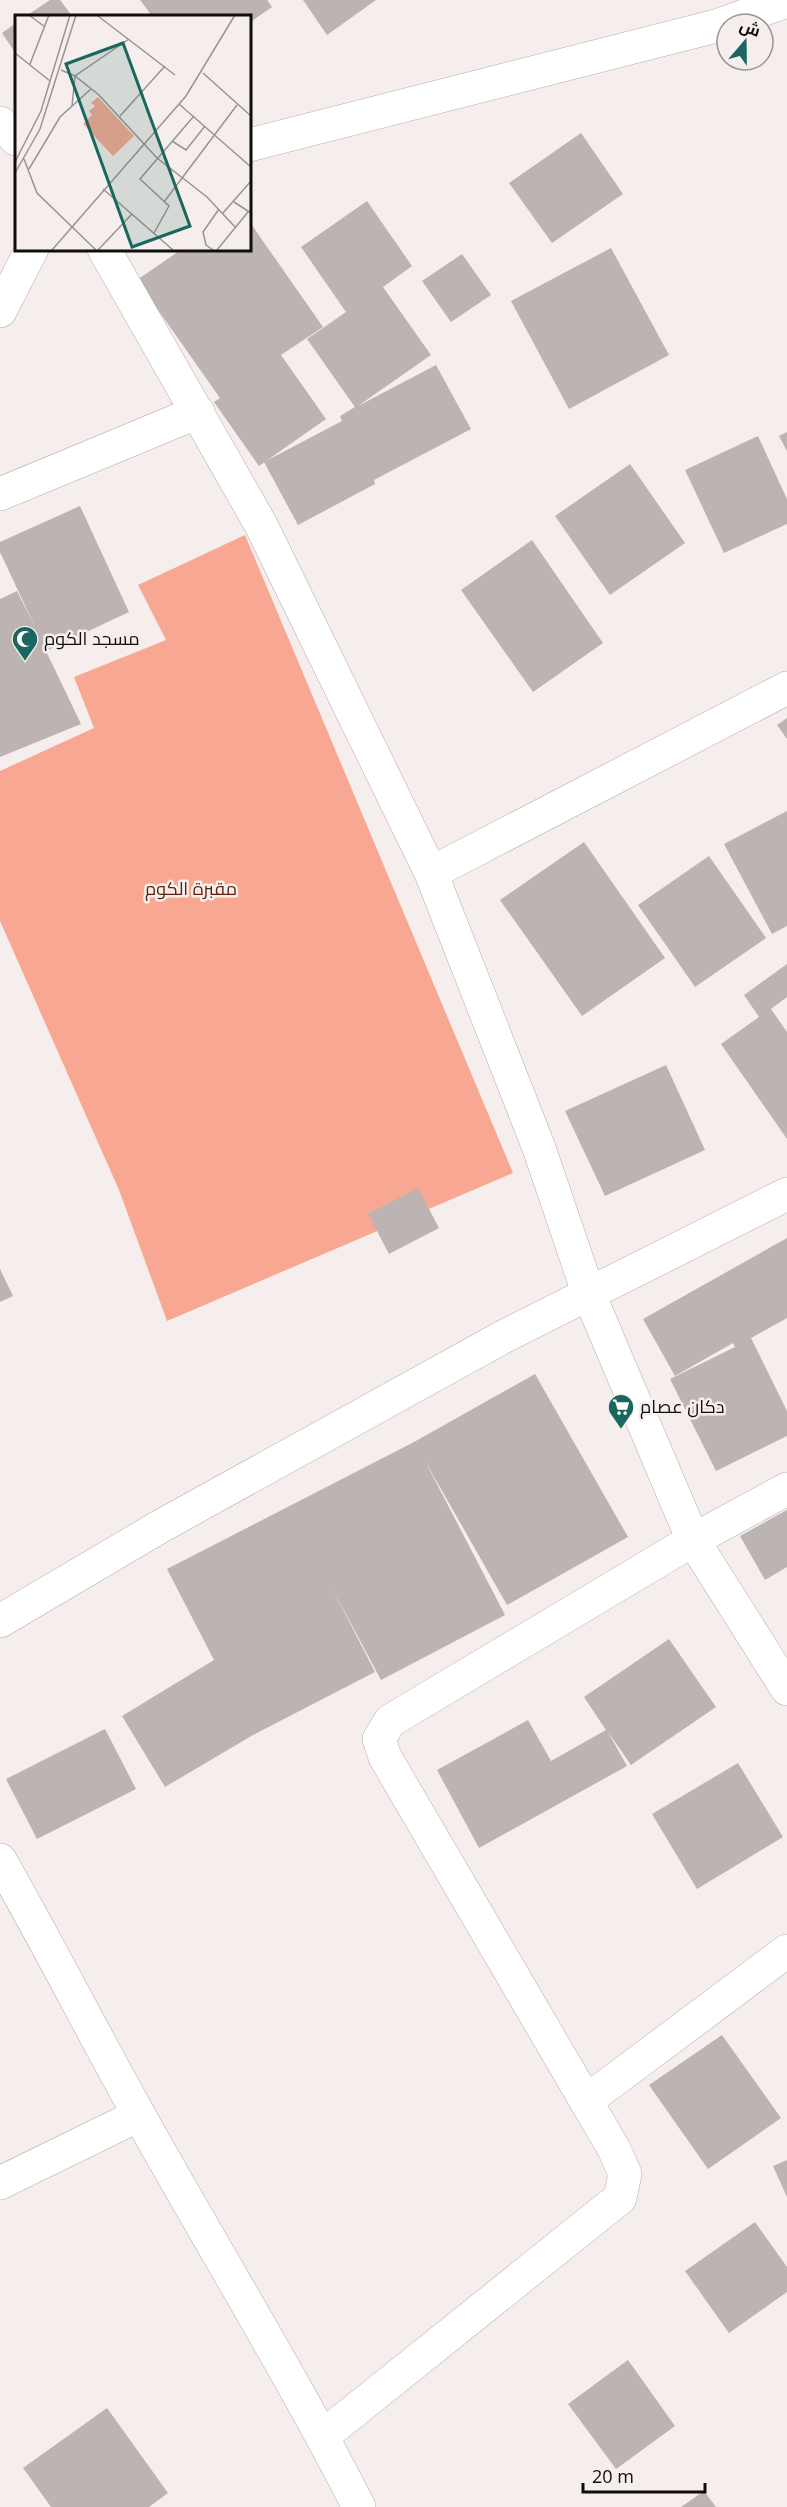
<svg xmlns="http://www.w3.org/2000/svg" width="787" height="2507" font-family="'Open Sans',Cairo,sans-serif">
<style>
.green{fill:#f8a892}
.building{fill:#bbb4b2}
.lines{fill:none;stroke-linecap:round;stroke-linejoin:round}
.street-casing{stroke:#b4adab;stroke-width:34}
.street{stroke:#fff;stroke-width:33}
.labels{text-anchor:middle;stroke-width:5;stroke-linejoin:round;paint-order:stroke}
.poi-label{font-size:18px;fill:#0f0d0d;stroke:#f5eeec;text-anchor:start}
.park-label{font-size:18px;fill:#5e2110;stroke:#f5eeec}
.inset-road{fill:none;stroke:#999493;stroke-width:1.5}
.view{fill:#1b6660;fill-opacity:0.15;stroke:#1b6660;stroke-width:3}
.inset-edge{fill:none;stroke:#0f0d0d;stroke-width:3}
</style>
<rect width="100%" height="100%" fill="#f5eeec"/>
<polygon class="green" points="245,535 513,1173 167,1321 119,1190 0,921 0,771 94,728 74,677 166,640 138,585"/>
<g class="building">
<polygon points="50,0 60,0 72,16 26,16"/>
<polygon points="140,0 267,0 272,7 249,23 249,16 152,16"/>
<polygon points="303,0 376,0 327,35"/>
<polygon points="16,23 16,54 2,33"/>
<polygon points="581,133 623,194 552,243 509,183"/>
<polygon points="367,201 412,266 383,287 431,355 358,406 436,365 471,429 374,480 375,484 298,525 264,462 342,421 340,416 355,407 307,339 346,312 301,247"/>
<polygon points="249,221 323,327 281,355 326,419 259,466 214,402 220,398 137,280 182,249 249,249"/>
<polygon points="611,248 669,355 569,409 511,301"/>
<polygon points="462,254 491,295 451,322 422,281"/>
<polygon points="787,432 787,451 779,436"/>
<polygon points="758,436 787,499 787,524 724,553 685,470"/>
<polygon points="630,464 685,543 610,595 555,516"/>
<polygon points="80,506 129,612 46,651 81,724 0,757 0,599 17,591 36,629 0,552 0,542"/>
<polygon points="532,540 603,643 533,692 461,590"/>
<polygon points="787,718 787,739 777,725"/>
<polygon points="787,811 787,926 772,934 724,844"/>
<polygon points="584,842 665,958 582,1016 500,900"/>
<polygon points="709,856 766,938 695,987 638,905"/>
<polygon points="787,964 787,997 771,1009 787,1032 787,1139 721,1044 759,1017 744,995"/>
<polygon points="666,1065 705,1150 605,1196 565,1111"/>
<polygon points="418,1188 439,1228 389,1254 368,1214"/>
<polygon points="787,1238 787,1318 751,1338 787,1411 787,1436 716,1471 670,1379 735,1347 733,1343 675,1376 643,1319"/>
<polygon points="0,1269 13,1296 0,1302"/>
<polygon points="535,1374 628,1537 507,1605 425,1461 505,1615 381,1680 331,1586 375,1672 253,1735 165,1787 122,1716 214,1660 167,1569 414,1442"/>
<polygon points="787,1510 787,1567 765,1580 740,1536"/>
<polygon points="669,1639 716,1707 631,1765 608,1732 627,1766 479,1848 437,1770 528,1720 551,1761 606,1730 584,1697"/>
<polygon points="105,1729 136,1789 37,1839 6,1779"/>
<polygon points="738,1763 783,1837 697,1889 652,1814"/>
<polygon points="722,2035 781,2118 708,2169 649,2085"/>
<polygon points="787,2160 787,2197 773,2166"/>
<polygon points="755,2222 787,2267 787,2292 729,2333 685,2271"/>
<polygon points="628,2360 675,2426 616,2469 568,2404"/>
<polygon points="107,2408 168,2493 149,2507 51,2507 23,2468"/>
<polygon points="704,2491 716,2507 681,2507"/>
</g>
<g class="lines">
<g class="street-casing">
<g id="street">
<polyline points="0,123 16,139"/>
<polyline points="249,145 716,26 787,1"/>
<polyline points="104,249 261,525 431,873 539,1148 588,1292 693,1540 787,1689"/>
<polyline points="0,311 32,249"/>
<polyline points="0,494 198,412"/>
<polyline points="431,873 787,688"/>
<polyline points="0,1621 161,1526 503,1337 787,1194"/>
<path d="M 0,1860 C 48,1944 92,2031 139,2115 C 212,2246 291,2374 359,2507"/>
<polyline points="586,2101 787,1951"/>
<polyline points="0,2183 139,2115"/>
<polyline points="323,2436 620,2198 625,2174 614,2149 385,1757 379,1739 390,1721 693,1540 787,1489"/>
</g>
</g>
<use href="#street" class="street"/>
</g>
<defs>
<g id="mosque-pin" transform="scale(1.35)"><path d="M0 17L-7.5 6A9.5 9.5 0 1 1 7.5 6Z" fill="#1b6660" stroke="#f5eeec"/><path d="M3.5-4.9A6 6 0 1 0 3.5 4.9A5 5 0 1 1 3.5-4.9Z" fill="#fff"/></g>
<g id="supermarket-pin" transform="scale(1.35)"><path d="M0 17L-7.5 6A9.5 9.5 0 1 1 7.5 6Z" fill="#1b6660" stroke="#f5eeec"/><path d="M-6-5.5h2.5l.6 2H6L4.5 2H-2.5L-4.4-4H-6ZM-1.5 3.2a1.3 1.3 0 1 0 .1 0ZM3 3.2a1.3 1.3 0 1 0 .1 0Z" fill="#fff"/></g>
</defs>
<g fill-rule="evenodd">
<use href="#mosque-pin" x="25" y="639"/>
<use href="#supermarket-pin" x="621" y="1407"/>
</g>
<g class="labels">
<g class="poi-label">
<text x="44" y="645">مسجد الكوم</text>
<text x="640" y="1413">دكان عصام</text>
</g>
<g class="park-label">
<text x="191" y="895">مقبرة الكوم</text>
</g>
</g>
<g transform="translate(15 15)">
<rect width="236" height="236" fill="#f5eeec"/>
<path d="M 83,82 L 119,121 L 98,141 L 68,109 L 77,100 L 74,96 L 80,91 L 76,88 Z" fill="#f8a892"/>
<path class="inset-road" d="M 14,0 L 30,12M 83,1 L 160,60M 0,38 L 35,66M 15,49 L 34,0M 46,55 L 60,61 L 84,80 L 142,143 L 192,182 L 221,213M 188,58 L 236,101M 164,89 L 236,152M 57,91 L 60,61 L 114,24M 105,101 L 150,51M 157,126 L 171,135 L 190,111M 9,144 L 22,178 L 81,235M 0,147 L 26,96 L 55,0M 14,154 L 45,102 L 76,74M 0,158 L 25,114 L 61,0M 88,174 L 158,235M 149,187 L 222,90M 219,187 L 236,198M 208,198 L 236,166M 139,218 L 154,191 L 125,164 L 179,101M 37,235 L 171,81 L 220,0M 83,235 L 117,199M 198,235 L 191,230 L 188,217 L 204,194M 202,235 L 233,197"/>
<path class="view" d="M 108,28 L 175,211 L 117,232 L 51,49 Z"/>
<rect width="236" height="236" class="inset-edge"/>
</g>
<g transform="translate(745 42) rotate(20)"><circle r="28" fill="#f5eeec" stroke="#999493" stroke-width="1.5"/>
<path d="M0-4.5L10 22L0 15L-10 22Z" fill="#1b6660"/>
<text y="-9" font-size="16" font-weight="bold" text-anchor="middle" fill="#0f0d0d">ش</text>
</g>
<path d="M583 2483v9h122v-9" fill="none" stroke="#0f0d0d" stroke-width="3"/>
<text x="592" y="2483" font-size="18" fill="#0f0d0d" stroke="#f5eeec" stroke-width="4.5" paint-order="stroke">20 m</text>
</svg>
